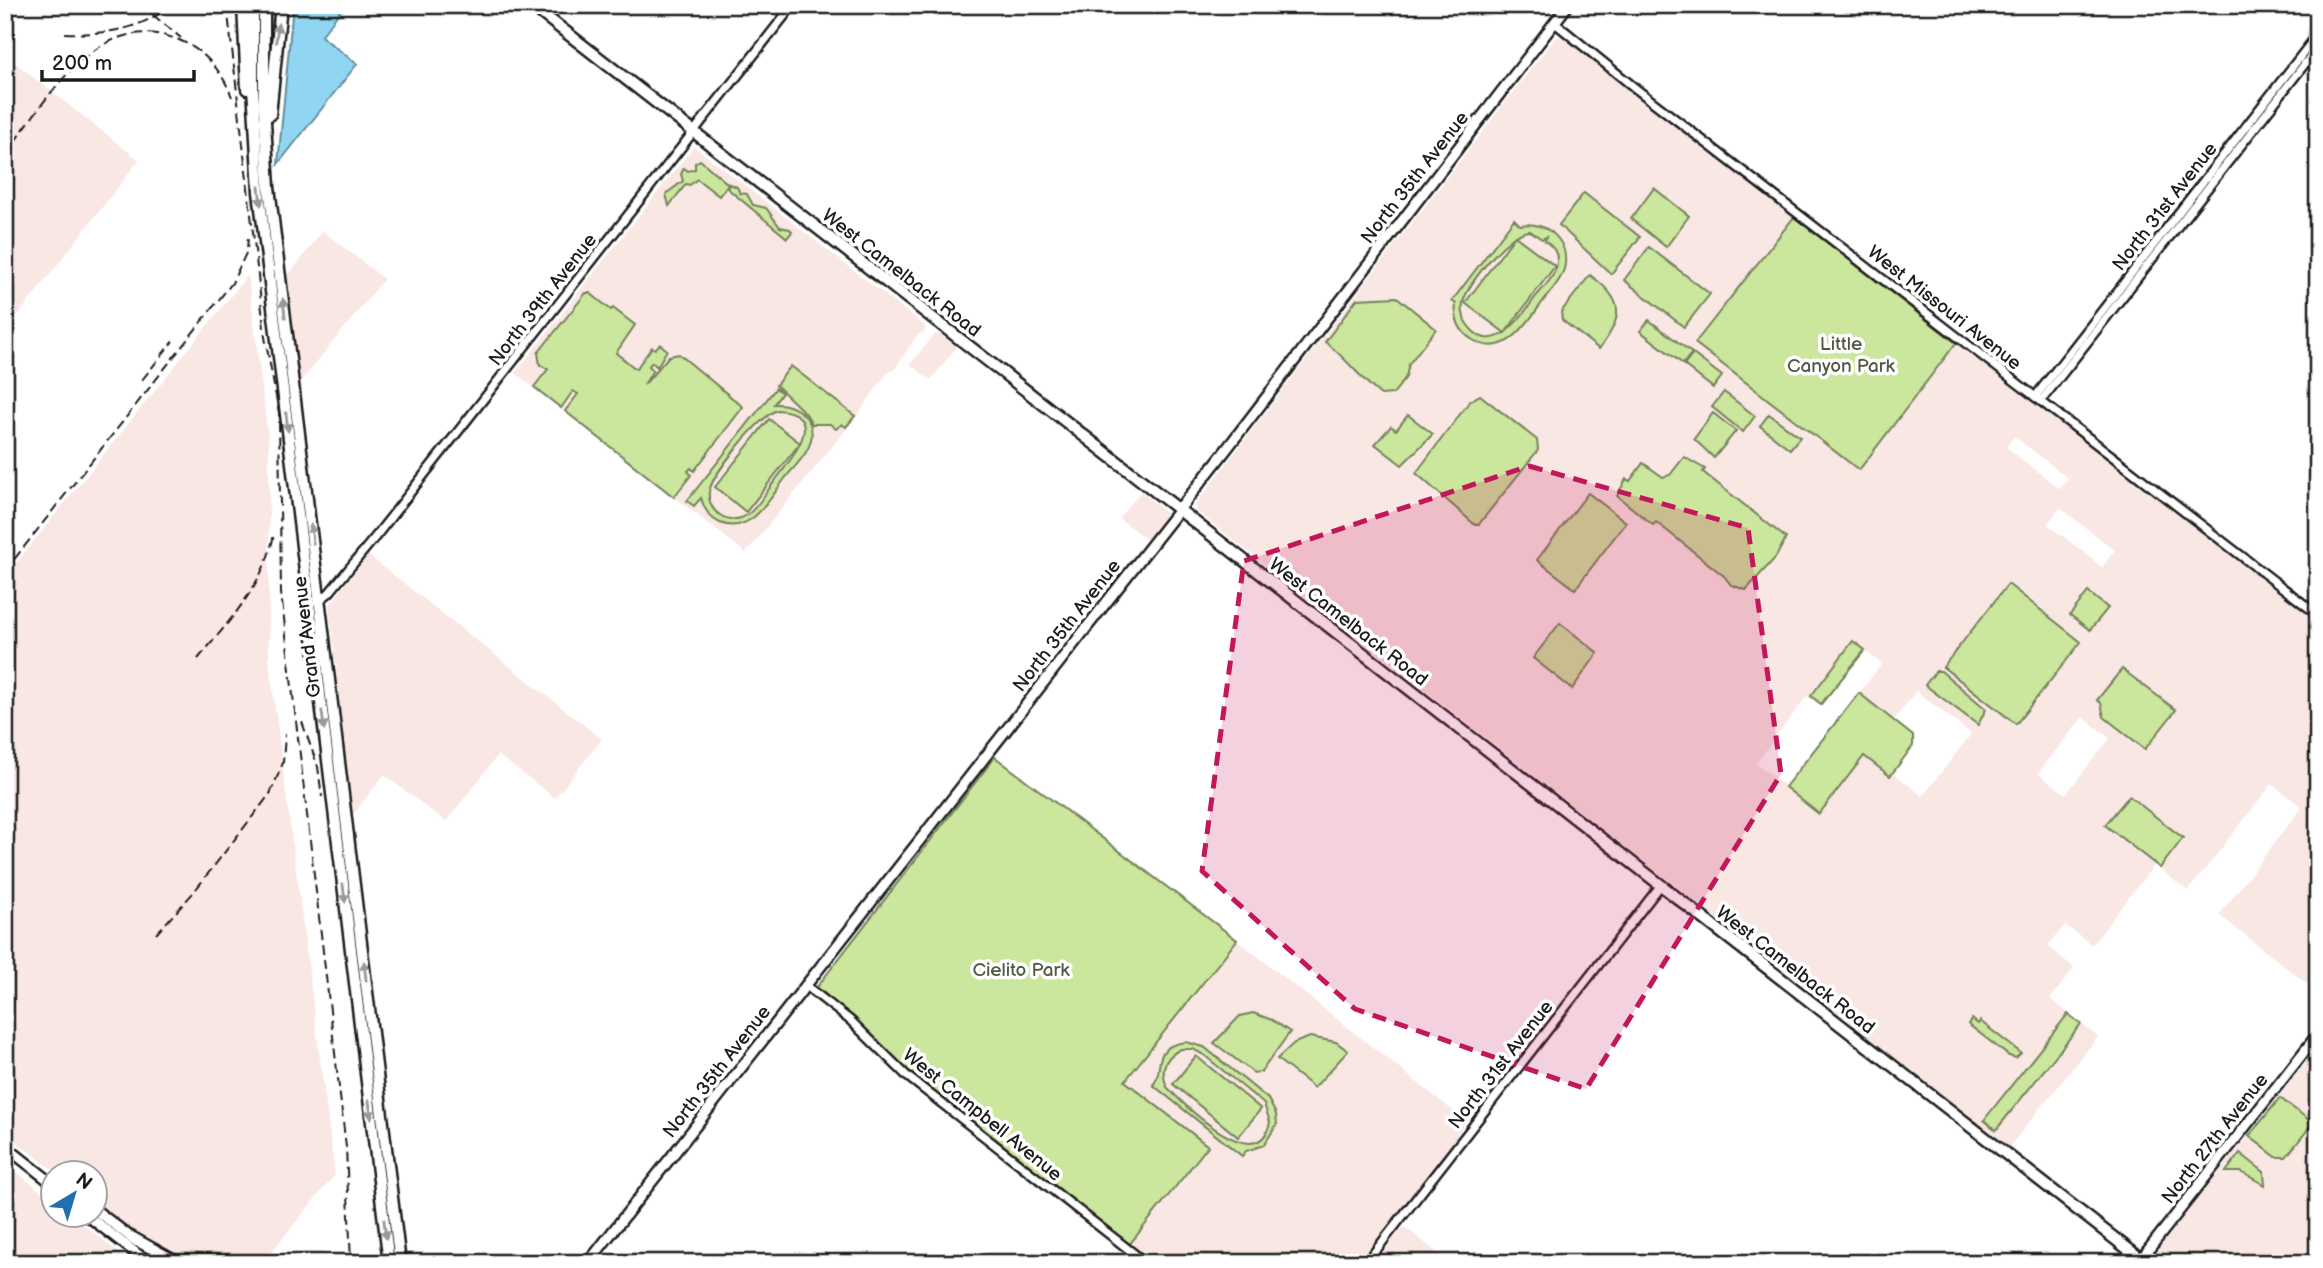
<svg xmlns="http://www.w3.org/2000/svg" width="2323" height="1268" font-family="'Balsamiq Sans',sans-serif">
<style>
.built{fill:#f9e7e4;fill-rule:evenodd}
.green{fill:#cbe69d;stroke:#74815c;stroke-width:2;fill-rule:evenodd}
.water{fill:#90d6f2;stroke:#628c9c;stroke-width:2}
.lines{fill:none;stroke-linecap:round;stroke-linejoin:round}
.tertiary-casing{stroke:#1c1c1c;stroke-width:12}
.secondary-casing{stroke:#1c1c1c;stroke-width:14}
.primary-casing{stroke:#1c1c1c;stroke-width:15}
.trunk-casing{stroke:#1c1c1c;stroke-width:15}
.tertiary{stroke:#fff;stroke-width:7}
.secondary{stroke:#fff;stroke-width:9}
.primary{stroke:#fff;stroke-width:10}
.trunk{stroke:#fff;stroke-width:10}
.rail{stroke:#1c1c1c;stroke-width:2;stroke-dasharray:10 5;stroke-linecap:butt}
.oneway{fill:#999}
.marked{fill:#c2185b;fill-opacity:0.2;stroke:#c2185b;stroke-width:5;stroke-dasharray:14 9;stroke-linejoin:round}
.labels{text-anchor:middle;stroke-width:7;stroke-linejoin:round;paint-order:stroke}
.street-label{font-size:19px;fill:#1c1c1c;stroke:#fff}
.park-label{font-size:19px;fill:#515943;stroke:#fff}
</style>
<rect width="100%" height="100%" fill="#fff"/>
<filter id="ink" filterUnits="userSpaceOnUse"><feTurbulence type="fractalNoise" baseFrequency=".0143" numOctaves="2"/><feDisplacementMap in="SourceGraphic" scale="14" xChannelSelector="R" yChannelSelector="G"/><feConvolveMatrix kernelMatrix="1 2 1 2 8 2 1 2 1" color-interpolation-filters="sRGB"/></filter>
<g filter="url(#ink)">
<g class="built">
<path d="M 1560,36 L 1794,217 L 1696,343 L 1859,469 L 1956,343 L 2092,442 L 2318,618 L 2318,992 L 2219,915 L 2302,807 L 2272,784 L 2188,891 L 2154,865 L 2092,945 L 2065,925 L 2048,946 L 2074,968 L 2050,999 L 2098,1037 L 2009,1147 L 1195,510 L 1195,505 L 1284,388 L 1555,38 ZM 2014,436 L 2068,478 L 2060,489 L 2006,447 ZM 2060,508 L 2115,550 L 2102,567 L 2047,524 ZM 1865,651 L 1882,664 L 1785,786 L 1756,763 L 1807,696 L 1821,706 ZM 1916,691 L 1971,734 L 1923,796 L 1893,773 L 1913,746 L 1913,736 L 1893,721 ZM 2083,717 L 2110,738 L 2066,794 L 2038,773 Z"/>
<polygon points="5,55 139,160 5,332"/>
<polygon points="694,146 925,326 924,332 917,335 894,370 888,372 856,417 746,553 515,373"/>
<polygon points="323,231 384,279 298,385 284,274 291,272"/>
<polygon points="248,275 269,444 269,660 335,1175 262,1263 196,1263 137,1234 95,1202 94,1174 57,1173 5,1133 5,577"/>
<polygon points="935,334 940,334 957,346 931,380 910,364"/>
<polygon points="1141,491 1167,514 1147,540 1119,518"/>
<polygon points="368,555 602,739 555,798 498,755 446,822 384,775 351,817 336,696 337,675 329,606"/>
<polygon points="1237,940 1466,1121 1444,1156 1360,1263 1157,1263 1129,1245 1208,1146 1125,1081"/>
<polygon points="2318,1047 2318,1263 2158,1263 2155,1259 2156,1252"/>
<polygon points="5,1163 52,1200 52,1216 72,1216 132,1263 5,1263"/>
<polygon points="1403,1227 1407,1229 1450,1263 1374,1263"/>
</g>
<g class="green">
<polygon points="700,160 728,184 719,196 697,179 690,185 686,184 669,206 666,194 683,181 681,174 684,168 688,171 695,169 695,163"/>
<polygon points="730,184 737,187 740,193 747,194 753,205 766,208 780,227 790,229 792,232 787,238 727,188"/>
<polygon points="1654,188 1689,216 1666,247 1631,219"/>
<polygon points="1584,193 1640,237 1611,274 1559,225"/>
<polygon points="1794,217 1956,343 1859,470 1695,343"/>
<path d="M 1514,219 L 1520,225 C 1546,220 1571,241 1564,269 C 1561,281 1551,291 1544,300 C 1527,323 1506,360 1473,340 C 1459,332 1454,318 1456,304 L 1452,301 ZM 1530,231 L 1542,239 L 1546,237 L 1545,241 C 1553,247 1558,252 1557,263 C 1556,276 1542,289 1534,299 C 1518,322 1490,361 1465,321 C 1463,314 1461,307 1464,299 C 1472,279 1509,231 1530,231 Z"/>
<polygon points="1515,236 1555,266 1505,333 1465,303"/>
<polygon points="1649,247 1710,294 1684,327 1624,280"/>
<path d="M 1590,275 C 1625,300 1624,317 1599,349 L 1562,320 L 1561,312 Z"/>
<polygon points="586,293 590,293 611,310 613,308 635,325 616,353 636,369 652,347 655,349 660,344 667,350 657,367 652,362 649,366 653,370 644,385 669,356 679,354 743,407 694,471 691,468 688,471 691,475 674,497 565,411 578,394 573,391 561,408 534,387 548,369 540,365 538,353"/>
<path d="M 1397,297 L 1436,329 L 1409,364 L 1406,377 L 1393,394 L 1381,395 C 1360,379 1347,358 1325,342 L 1357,299 Z"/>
<polygon points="1649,320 1692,353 1683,364 1640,331"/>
<polygon points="1693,354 1722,376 1713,388 1684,365"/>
<polygon points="791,366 855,416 846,427 842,424 836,429 830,424 812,424 806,414 776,385"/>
<path d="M 776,388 L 782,393 L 774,404 C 794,403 816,417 811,440 C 808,454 795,466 786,477 C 771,497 751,536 720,523 C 709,518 704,509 701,498 L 694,506 L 687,501 ZM 777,410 C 832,413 788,463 774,482 C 765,493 755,513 741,518 C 734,520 726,519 720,515 C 712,510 708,501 709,492 C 711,475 761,415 777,410 Z"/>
<polygon points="1724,392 1755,416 1743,432 1712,407"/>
<polygon points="1480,395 1537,440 1538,450 1479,524 1474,524 1416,473 1470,401"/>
<polygon points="1713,413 1736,431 1714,458 1694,439"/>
<polygon points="1769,414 1800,437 1790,449 1760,426"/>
<polygon points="1408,415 1433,434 1402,465 1375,444 1391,426 1396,430"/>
<polygon points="769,419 800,443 746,512 715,487"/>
<polygon points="1684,457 1705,469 1703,472 1786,538 1776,557 1746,590 1731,585 1724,576 1656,522 1653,525 1617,496 1626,479 1630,481 1643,463 1663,477 1670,475"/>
<polygon points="1588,493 1626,522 1575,589 1537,560"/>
<polygon points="2008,584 2081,642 2016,724 1943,667"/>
<polygon points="2088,592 2108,608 2090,630 2070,615"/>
<polygon points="1560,623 1598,653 1572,689 1533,658"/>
<polygon points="1853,641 1865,650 1821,704 1811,696"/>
<polygon points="2122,669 2176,710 2145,749 2104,717 2101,703 2097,700"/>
<polygon points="1936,671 1941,671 1986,709 1978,725 1925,685"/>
<polygon points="1859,693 1913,736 1913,746 1890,776 1864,756 1819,814 1785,787"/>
<polygon points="995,757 1237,940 1125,1081 1208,1146 1129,1245 910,1073 817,987"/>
<polygon points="2129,796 2183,838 2160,868 2105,825"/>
<polygon points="1253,1013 1272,1020 1290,1032 1261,1072 1254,1073 1214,1043 1240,1016"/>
<polygon points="2068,1014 2081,1024 1996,1130 1984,1120"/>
<polygon points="1972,1019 1978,1024 1980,1021 2021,1053 2016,1058 2009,1056 1968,1024"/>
<polygon points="1310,1037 1336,1042 1348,1051 1314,1088 1277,1059 1294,1043"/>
<path d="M 1186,1042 L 1204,1047 L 1268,1099 L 1276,1114 L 1277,1124 L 1264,1145 L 1246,1151 L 1242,1156 L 1153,1085 C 1166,1069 1148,1047 1186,1042 ZM 1181,1049 L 1193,1049 L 1204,1055 L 1264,1104 L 1270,1122 C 1259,1178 1185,1106 1167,1087 C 1160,1070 1164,1057 1181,1049 Z"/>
<polygon points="1196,1056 1261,1109 1238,1137 1173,1084"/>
<polygon points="2280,1098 2313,1123 2286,1157 2276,1157 2249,1136"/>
<polygon points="2240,1153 2264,1172 2265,1185 2241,1172 2226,1172"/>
</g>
<polygon class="water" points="293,5 345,5 321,36 357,64 278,164"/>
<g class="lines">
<g class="tertiary-casing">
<g id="tertiary">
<polyline points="1555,23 1635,88 2318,615"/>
<polyline points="2035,397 2318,34"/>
<polyline points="2041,401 2318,47"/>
<polyline points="317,602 329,593 376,536 793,5"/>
<polyline points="805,985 851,1021 908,1077 1146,1263"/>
<polyline points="1366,1263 1660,886"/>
</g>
</g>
<g class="secondary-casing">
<g id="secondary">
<polyline points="5,10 9,5"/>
<polyline points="5,1146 52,1183"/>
<polyline points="94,1209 137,1242"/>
<polyline points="88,1216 149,1263"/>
<polyline points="588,1263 1222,455 1568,5"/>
<polyline points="2138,1263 2318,1034"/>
</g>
</g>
<g class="primary-casing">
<polyline id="primary" points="531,5 2146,1263"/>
</g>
<g class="trunk-casing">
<g id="trunk">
<polyline points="243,5 247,89"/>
<polyline points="253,5 253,86 259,192 389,1263"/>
<polyline points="264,5 264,106 269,187 400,1263"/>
<polyline points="270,115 281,5"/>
<polyline points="131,1237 178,1263"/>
</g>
</g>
<use href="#tertiary" class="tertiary"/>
<use href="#secondary" class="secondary"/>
<use href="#primary" class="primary"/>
<use href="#trunk" class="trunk"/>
<g class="rail">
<polyline points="141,5 181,38"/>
<polyline points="227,5 265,337 279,413 281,593 346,1147 351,1263"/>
<path d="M 65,33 C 105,35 140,30 172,5"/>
<path d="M 5,154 C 47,101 96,7 179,40 C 205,51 222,71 232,97"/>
<polyline points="142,380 173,341"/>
<polyline points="5,571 232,283 247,251 248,236"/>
<path d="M 198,659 C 229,621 265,584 274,534"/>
<polyline points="302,722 318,767 322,797"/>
<polyline points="156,934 193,893 270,794 283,763 285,734"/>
</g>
</g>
<defs><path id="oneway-solid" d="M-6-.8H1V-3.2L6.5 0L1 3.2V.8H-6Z" transform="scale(1.75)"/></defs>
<g class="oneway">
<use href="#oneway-solid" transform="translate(277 33) rotate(-83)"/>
<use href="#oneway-solid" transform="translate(260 196) rotate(84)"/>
<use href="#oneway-solid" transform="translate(284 308) rotate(-97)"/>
<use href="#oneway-solid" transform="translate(287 422) rotate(83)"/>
<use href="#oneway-solid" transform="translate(312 534) rotate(-97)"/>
<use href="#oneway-solid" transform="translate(323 720) rotate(83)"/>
<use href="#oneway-solid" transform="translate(344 893) rotate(83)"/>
<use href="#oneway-solid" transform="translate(365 971) rotate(-97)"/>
<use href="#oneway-solid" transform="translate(370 1109) rotate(83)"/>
<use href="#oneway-solid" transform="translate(385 1229) rotate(83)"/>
</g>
</g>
<path class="marked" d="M 1529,466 L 1748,528 L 1781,774 L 1586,1089 L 1355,1009 L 1202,871 L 1244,561 Z"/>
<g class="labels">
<g class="street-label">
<text transform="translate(1414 177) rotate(-52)" y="7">North 35th Avenue</text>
<text transform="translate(2164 206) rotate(-52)" y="7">North 31st Avenue</text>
<text transform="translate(902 272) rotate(38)" y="7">West Camelback Road</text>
<text transform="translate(542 299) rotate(-52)" y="7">North 39th Avenue</text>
<text transform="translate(1945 307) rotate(38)" y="7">West Missouri Avenue</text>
<text transform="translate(1349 621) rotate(38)" y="7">West Camelback Road</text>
<text transform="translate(1066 625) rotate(-52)" y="7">North 35th Avenue</text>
<text transform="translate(306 637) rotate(-97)" y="7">Grand Avenue</text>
<text transform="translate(1796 969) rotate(38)" y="7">West Camelback Road</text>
<text transform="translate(1500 1064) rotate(-52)" y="7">North 31st Avenue</text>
<text transform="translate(716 1071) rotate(-52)" y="7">North 35th Avenue</text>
<text transform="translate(983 1114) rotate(39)" y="7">West Campbell Avenue</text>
<text transform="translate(2214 1138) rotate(-52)" y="7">North 27th Avenue</text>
</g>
<g class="park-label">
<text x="1841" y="350">Little<tspan x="1841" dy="22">Canyon Park</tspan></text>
<text x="1021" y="976">Cielito Park</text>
</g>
</g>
<rect width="2323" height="1268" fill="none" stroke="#fff" stroke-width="28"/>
<rect x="14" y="14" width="2295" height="1240" fill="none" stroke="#1c1c1c" stroke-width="2.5" filter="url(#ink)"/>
<g transform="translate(74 1194) rotate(38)"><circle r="33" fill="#ffffff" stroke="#a4a4a4" stroke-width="2"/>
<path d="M0-5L12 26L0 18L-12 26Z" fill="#1f6fb2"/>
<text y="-10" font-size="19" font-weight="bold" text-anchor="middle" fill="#1c1c1c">N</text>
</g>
<path d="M42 70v10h152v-10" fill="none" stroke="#1c1c1c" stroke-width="3.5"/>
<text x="52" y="70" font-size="21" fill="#1c1c1c" stroke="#ffffff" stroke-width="5" paint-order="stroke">200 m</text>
</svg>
